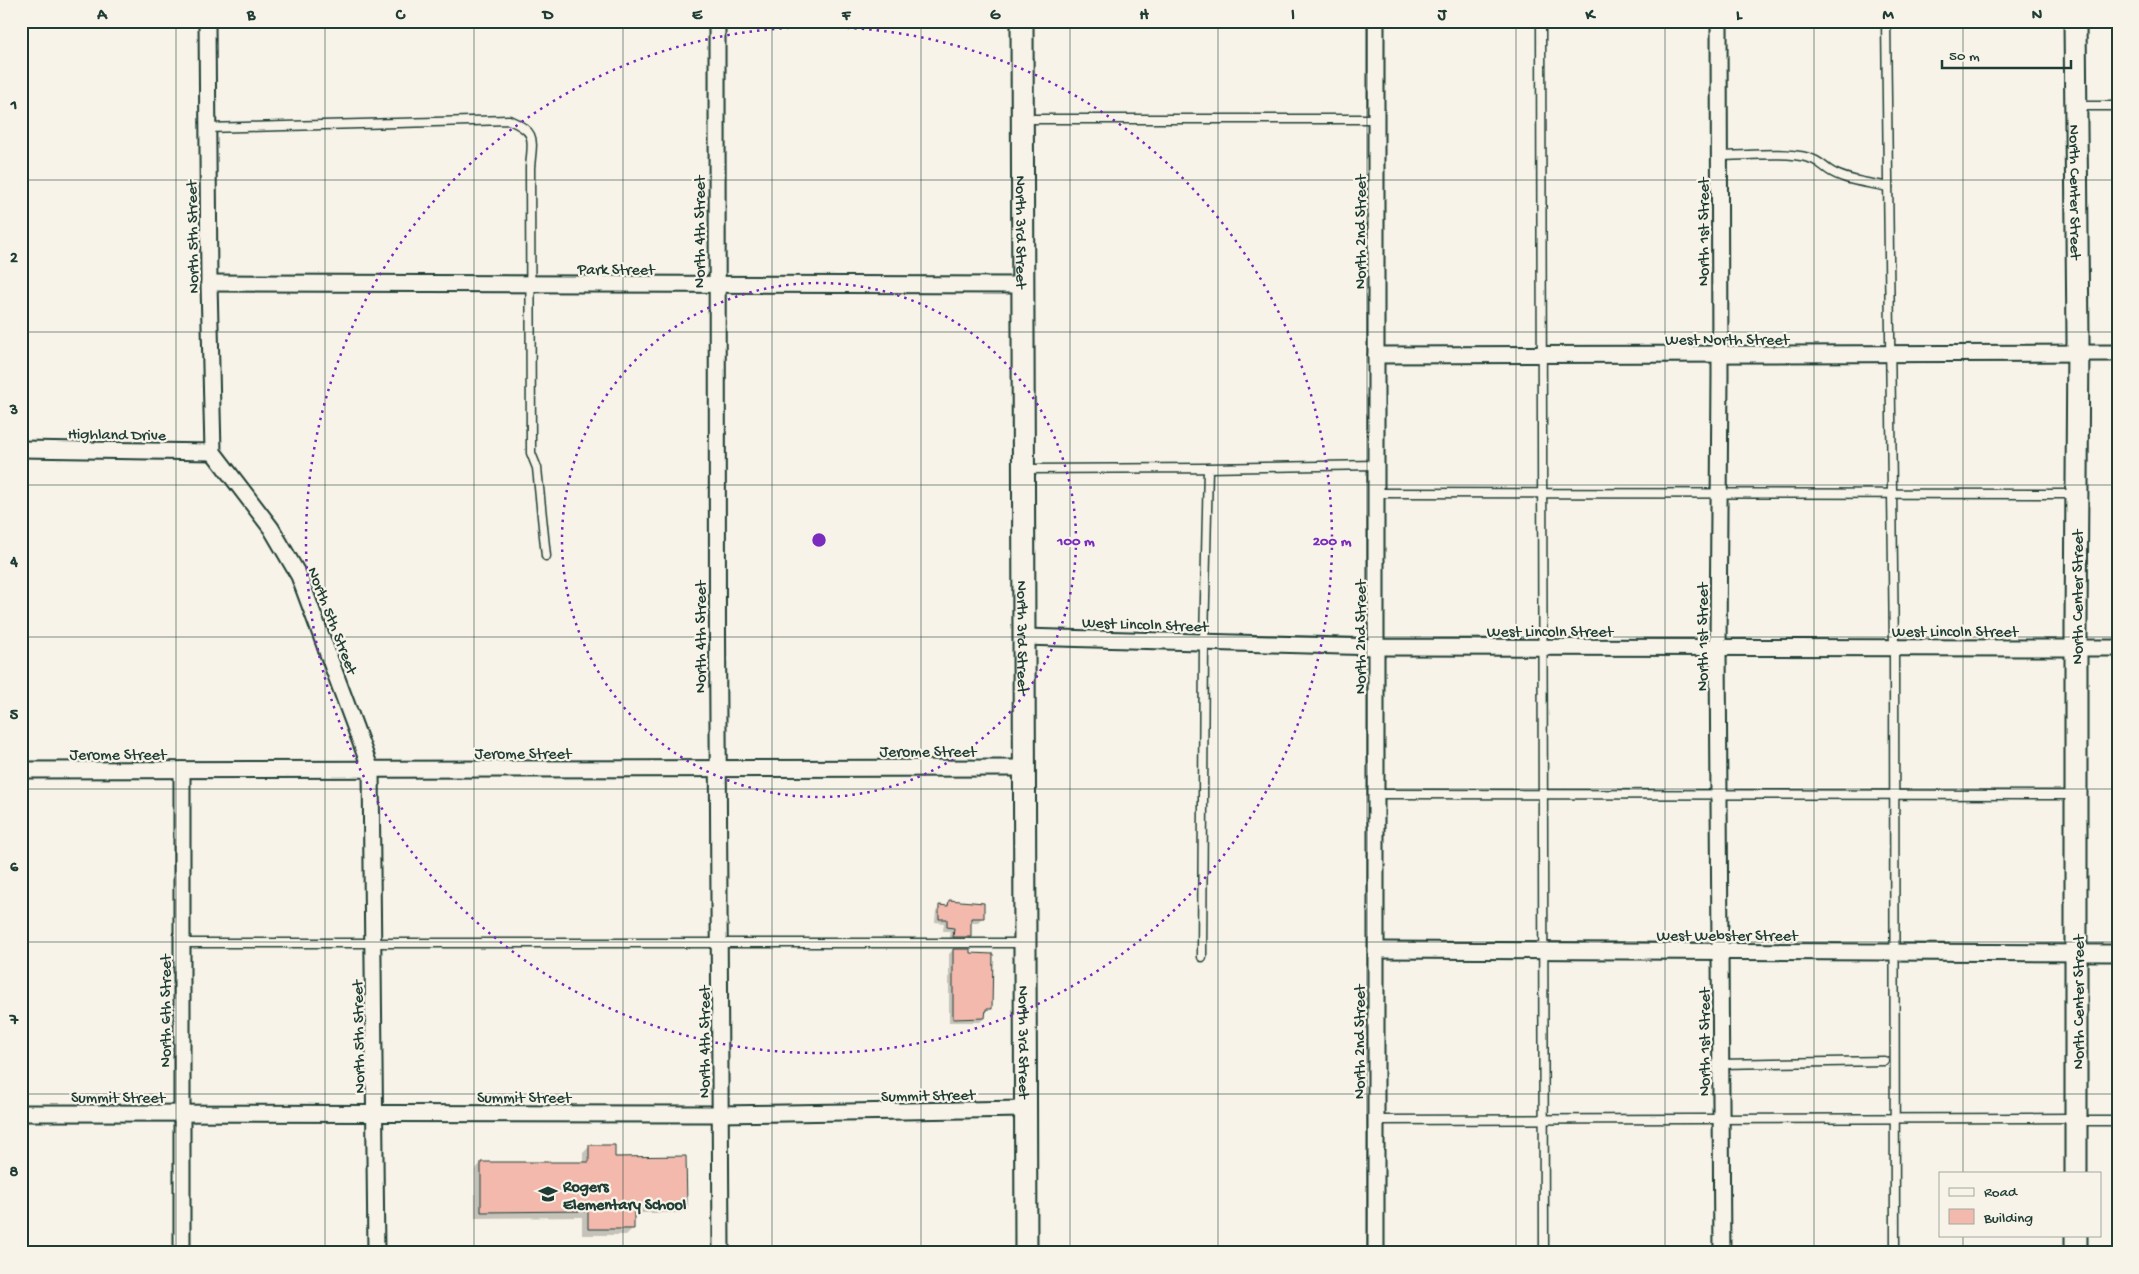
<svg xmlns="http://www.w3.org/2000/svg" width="2139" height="1274" font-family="'Gochi Hand',sans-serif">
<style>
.shadow{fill:#0003}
.building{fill:#f3b9ad;stroke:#1f3d34}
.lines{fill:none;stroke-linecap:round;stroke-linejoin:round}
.lane-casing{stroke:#1f3d34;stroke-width:11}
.street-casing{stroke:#1f3d34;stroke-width:19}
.secondary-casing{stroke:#1f3d34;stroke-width:25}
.lane{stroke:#f7f3e8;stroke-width:8}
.street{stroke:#f7f3e8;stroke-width:15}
.secondary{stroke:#f7f3e8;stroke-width:21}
.grid{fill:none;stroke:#1f3d34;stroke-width:1;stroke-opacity:0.55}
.ring{fill:none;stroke:#7b2cbf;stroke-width:2.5;stroke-dasharray:2.5 5}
.labels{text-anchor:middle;stroke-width:4.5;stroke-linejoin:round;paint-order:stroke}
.street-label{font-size:16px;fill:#1f3d34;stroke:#f7f3e8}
.poi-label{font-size:16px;font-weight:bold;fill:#1f3d34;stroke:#f7f3e8;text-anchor:start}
.centre{fill:#7b2cbf;stroke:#f7f3e8;stroke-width:2.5}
.ring-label{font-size:15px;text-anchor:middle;font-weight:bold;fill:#7b2cbf;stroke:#f7f3e8;stroke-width:4.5;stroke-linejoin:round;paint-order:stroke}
.neatline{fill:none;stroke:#1f3d34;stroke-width:2}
.grid-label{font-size:16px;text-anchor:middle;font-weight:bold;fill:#1f3d34}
</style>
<rect width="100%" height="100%" fill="#f7f3e8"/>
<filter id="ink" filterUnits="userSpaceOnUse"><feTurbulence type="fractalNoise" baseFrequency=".02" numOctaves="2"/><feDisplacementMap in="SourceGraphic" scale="10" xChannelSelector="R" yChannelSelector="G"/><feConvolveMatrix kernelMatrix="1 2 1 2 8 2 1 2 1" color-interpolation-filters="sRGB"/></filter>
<g filter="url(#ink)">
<g class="shadow">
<polygon points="950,901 982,918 978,922 970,922 969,937 965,941 950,941 950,931 943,931 944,923 935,922 936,911 940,907 945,907"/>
<polygon points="953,950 969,954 990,1008 984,1013 984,1018 980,1022 949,1022 949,954"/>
<polygon points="590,1146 614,1158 685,1206 679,1213 632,1213 633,1228 626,1235 582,1235 582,1217 475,1218 475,1170 481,1163 583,1163 583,1153"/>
</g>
<g class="building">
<polygon points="949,900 984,903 984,918 971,918 971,937 953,937 954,928 947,927 947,919 939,919 939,905 948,906"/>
<polygon points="953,949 970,949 970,953 993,954 992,1009 986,1009 985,1018 953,1019"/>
<polygon points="589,1145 615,1145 615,1157 686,1156 687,1207 634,1207 634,1229 588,1229 588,1211 481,1212 481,1162 589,1162"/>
</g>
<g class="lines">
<g class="lane-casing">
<g id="lane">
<polyline points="1541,21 1544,1253"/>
<polyline points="1886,21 1894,648 1895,1253"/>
<polyline points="2078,106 2118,106"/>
<polyline points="1024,119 1376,119"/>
<path d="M 207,128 L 509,120 C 538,132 532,140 530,168 L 531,453 L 537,468 L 546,556"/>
<path d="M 1719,156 C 1745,156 1786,151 1809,158 C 1820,161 1823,167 1832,172 C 1848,181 1870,183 1888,187"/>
<polyline points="1208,468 1376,465"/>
<polyline points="1026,469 1208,468 1204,642 1202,957"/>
<polyline points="1376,493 2075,494"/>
<polyline points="1376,794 2074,795"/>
<polyline points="182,943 1023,943"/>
<polyline points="1721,1064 1884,1061"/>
<polyline points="1376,1120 2074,1118"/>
<polyline points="2077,1121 2118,1121"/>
</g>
</g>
<g class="street-casing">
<g id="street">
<polyline points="207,21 209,283 213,452 271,528 299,576 371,770 376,1253"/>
<path d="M 717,21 C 715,432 719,842 721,1253"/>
<polyline points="1719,21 1720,374 1718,647 1722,1253"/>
<polyline points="209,283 1023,285"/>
<polyline points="1376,355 2118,353"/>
<polyline points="21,449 213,452"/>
<polyline points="1024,637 1376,647 2118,648"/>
<polyline points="21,770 1025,768"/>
<polyline points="182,770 182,1253"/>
<polyline points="1376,950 2118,953"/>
<polyline points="21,1113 720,1114 1026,1109"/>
<polyline points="1376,1253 1376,21"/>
</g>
</g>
<g class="secondary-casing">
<g id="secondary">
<path id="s1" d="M 1022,21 L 1026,1253"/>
<path id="s2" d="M 2075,21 L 2078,340 L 2076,625 L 2076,1173"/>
<polyline points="2076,1253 2076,1235"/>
</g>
</g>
<use href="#lane" class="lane"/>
<use href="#street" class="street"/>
<use href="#secondary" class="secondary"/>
</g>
</g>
<path class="grid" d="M 176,21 L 176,1253M 325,21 L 325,1253M 474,21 L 474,1253M 623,21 L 623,1253M 772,21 L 772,1253M 921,21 L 921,1253M 1070,21 L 1070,1253M 1218,21 L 1218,1253M 1367,21 L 1367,1253M 1516,21 L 1516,1253M 1665,21 L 1665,1253M 1814,21 L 1814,1253M 1963,21 L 1963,1173M 21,180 L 2118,180M 21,332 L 2118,332M 21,485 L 2118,485M 21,637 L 2118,637M 21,789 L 2118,789M 21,942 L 2118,942M 21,1094 L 2118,1094M 1963,1235 L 1963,1253"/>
<g class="ring">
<circle cx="819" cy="540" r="257"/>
<circle cx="819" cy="540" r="513"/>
</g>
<defs>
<g id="school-bare" transform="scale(1.5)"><path d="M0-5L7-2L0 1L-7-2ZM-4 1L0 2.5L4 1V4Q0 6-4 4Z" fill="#1f3d34" stroke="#f7f3e8" stroke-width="2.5" paint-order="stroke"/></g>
</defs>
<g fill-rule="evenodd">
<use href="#school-bare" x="548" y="1194"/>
</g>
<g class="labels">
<g class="street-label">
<text dy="6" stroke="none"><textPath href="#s2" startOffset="171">North Center Street</textPath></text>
<text transform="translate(698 232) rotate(-90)" y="6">North 4th Street</text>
<text dy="6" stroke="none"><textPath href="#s1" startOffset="211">North 3rd Street</textPath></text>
<text transform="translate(1359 232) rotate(-90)" y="6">North 2nd Street</text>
<text transform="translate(1702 232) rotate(-90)" y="6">North 1st Street</text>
<text transform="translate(191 237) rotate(-91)" y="6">North 5th Street</text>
<text x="616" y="274">Park Street</text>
<text x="1727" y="344">West North Street</text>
<text transform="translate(117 433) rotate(1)" y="6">Highland Drive</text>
<text transform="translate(2076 597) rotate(-90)" y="6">North Center Street</text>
<text transform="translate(334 620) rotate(69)" y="6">North 5th Street</text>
<text transform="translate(1145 623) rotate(2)" y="6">West Lincoln Street</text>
<text x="1550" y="636">West Lincoln Street</text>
<text x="1955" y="636">West Lincoln Street</text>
<text transform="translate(699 637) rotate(-90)" y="6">North 4th Street</text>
<text dy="6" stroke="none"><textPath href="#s1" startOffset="616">North 3rd Street</textPath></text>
<text transform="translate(1359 637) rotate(-90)" y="6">North 2nd Street</text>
<text transform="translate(1701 637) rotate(-90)" y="6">North 1st Street</text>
<text x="928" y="756">Jerome Street</text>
<text x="523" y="758">Jerome Street</text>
<text x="118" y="759">Jerome Street</text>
<text x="1727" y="940">West Webster Street</text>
<text transform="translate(2077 1002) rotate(-90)" y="6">North Center Street</text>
<text transform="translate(164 1011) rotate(-90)" y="6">North 6th Street</text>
<text transform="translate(357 1037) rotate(-91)" y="6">North 5th Street</text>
<text transform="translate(703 1042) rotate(-90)" y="6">North 4th Street</text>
<text dy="6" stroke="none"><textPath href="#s1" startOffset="1021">North 3rd Street</textPath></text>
<text transform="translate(1358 1042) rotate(-90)" y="6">North 2nd Street</text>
<text transform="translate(1703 1042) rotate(-90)" y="6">North 1st Street</text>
<text transform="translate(928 1094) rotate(-1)" y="6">Summit Street</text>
<text x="118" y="1102">Summit Street</text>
<text x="524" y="1102">Summit Street</text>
</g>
<g class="poi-label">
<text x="563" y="1191">Rogers<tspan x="563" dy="18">Elementary School</tspan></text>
</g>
</g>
<circle cx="819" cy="540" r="8" class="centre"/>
<g class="ring-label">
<text x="1076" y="545">100 m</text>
<text x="1332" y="545">200 m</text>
</g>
<rect width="2139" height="1274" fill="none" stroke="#f7f3e8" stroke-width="55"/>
<rect x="1939" y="1172" width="162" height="65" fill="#f7f3e8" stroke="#a1aaa0"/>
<rect x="1949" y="1188" width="25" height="8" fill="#f7f3e8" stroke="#a1aaa0"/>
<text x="1984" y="1196" font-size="15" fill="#1f3d34">Road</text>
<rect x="1949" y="1209" width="25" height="15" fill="#f3b9ad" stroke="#a1aaa0"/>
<text x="1984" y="1222" font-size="15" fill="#1f3d34">Building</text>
<path d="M1942 60v8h129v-8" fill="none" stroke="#1f3d34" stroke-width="2.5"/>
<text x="1949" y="60" font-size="15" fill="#1f3d34" stroke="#f7f3e8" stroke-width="4" paint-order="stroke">50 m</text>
<rect x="28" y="28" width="2084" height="1218" class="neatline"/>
<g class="grid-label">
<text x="102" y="19">A</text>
<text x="251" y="19">B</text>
<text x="400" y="19">C</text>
<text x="548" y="19">D</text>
<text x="697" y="19">E</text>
<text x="846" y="19">F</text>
<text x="995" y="19">G</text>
<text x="1144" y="19">H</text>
<text x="1293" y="19">I</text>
<text x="1442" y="19">J</text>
<text x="1590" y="19">K</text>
<text x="1739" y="19">L</text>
<text x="1888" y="19">M</text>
<text x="2037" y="19">N</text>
<text x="14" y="109">1</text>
<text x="14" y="262">2</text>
<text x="14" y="414">3</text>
<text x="14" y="566">4</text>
<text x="14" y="719">5</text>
<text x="14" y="871">6</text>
<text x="14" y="1024">7</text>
<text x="14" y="1176">8</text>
</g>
</svg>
